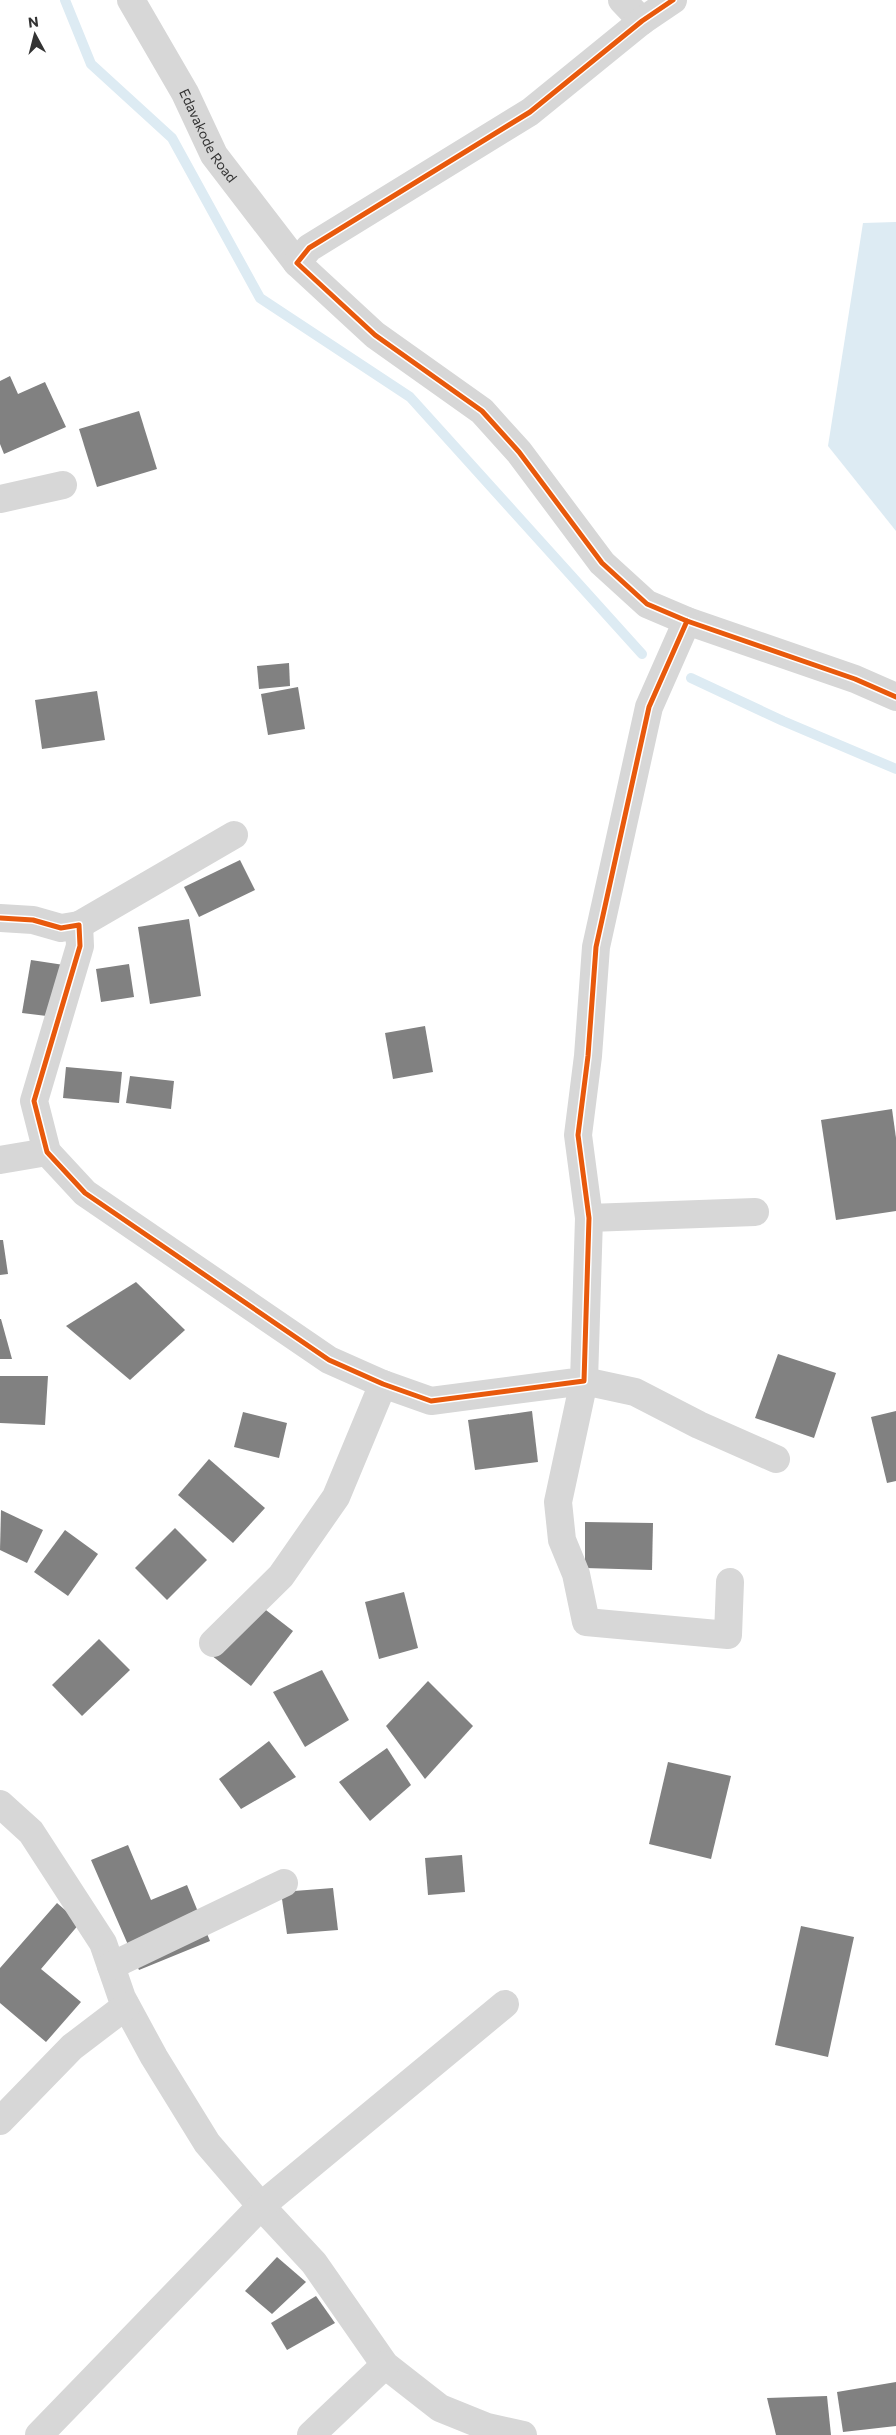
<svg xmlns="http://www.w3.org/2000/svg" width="896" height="2435" font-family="Commissioner,sans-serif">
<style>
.water{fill:#ddebf3}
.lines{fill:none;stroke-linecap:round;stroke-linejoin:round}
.stream{stroke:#ddebf3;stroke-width:10}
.building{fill:#818181}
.minor{stroke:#d7d7d7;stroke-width:28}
.cycleway-casing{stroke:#fff;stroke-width:8}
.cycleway{stroke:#e8590c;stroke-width:5}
.labels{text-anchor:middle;stroke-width:5;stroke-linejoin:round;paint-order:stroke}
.street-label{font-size:14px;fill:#333;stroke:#fff}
</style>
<rect width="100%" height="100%" fill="#fff"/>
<polygon class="water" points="896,222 896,531 828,446 863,223"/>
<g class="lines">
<g class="stream">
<polyline points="65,0 91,64 172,138 260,298 410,397 642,654"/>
<polyline points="691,678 783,721 896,769"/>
</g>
</g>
<g class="building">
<polygon points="10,376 18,394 45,382 66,427 4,454 0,444 0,381"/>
<polygon points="139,411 157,469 97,487 79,429"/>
<polygon points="289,663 290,686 259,689 257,666"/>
<polygon points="298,687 305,729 268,735 261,694"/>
<polygon points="97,691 105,740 42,749 35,700"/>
<polygon points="240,860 255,890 199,917 184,887"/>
<polygon points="189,919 201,996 150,1004 138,927"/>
<polygon points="31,960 64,965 55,1017 22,1013"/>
<polygon points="129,964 134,997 101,1002 96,969"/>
<polygon points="425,1026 433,1072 393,1079 385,1033"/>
<polygon points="66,1067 122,1072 119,1103 63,1098"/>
<polygon points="130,1076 174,1081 171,1109 126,1103"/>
<polygon points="892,1109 896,1138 896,1211 836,1220 821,1120"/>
<polygon points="0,1240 3,1240 8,1274 0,1275"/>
<polygon points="136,1282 185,1330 130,1380 66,1326"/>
<polygon points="0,1319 1,1319 12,1359 0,1359"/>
<polygon points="778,1354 836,1373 814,1438 755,1418"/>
<polygon points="0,1376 48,1376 45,1425 0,1423"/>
<polygon points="532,1411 538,1462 475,1470 468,1420"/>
<polygon points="896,1411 896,1481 887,1483 871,1417"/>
<polygon points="243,1412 287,1423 279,1458 234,1447"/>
<polygon points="209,1459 265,1508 233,1543 178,1495"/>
<polygon points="1,1510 43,1530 27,1563 0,1550"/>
<polygon points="585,1522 653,1523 652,1570 585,1568"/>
<polygon points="175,1528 207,1560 167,1600 135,1568"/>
<polygon points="65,1530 98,1554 68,1596 34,1572"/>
<polygon points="404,1592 418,1648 379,1659 365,1602"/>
<polygon points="249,1597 293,1631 251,1686 207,1652"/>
<polygon points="99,1639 130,1670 82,1716 52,1685"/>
<polygon points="322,1670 349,1720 305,1747 273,1692"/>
<polygon points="428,1681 473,1726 425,1779 386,1726"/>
<polygon points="269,1741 296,1777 241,1809 219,1779"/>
<polygon points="387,1748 411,1785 370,1821 339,1782"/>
<polygon points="668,1762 731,1776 711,1859 649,1844"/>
<polygon points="128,1845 151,1900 187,1885 210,1941 139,1970 91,1860"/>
<polygon points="462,1855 465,1892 428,1895 425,1858"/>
<polygon points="333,1888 338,1930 287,1934 281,1892"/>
<polygon points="57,1903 80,1923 41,1969 81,2002 46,2042 0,2003 0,1968"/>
<polygon points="801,1926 854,1937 828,2057 775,2045"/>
<polygon points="277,2257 306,2282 272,2314 245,2291"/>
<polygon points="316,2296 335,2323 287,2350 271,2323"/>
<polygon points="896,2382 896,2426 843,2432 837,2392"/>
<polygon points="827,2396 831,2435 776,2435 767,2398"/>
</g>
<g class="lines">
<g class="minor">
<path id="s1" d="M 131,0 L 185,93 L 214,155 L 297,263"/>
<polyline points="622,0 642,21"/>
<polyline points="673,0 642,21 530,112 309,248 297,263 375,335 482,411 519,452 602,563 647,604 687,621 855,679 896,697"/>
<polyline points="0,499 63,485"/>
<polyline points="0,918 33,920 61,928 79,925 80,946 34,1101 47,1152 85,1193 329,1360 383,1384 431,1401 584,1381 589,1218 578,1135 588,1056 596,947 649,707 687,621"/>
<polyline points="79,925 234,835"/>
<polyline points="0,1160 47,1152"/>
<polyline points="589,1218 755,1212"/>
<polyline points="730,1582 728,1635 586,1622 576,1574 562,1540 558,1502 584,1381 635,1392 699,1425 776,1459"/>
<polyline points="213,1643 281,1576 336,1497 383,1384"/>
<polyline points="0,1804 31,1832 103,1943 122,1998 154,2057 207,2143 261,2206 314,2263 385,2365 440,2408 487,2427 523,2435"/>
<polyline points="111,1966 284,1883"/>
<polyline points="0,2121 72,2047 126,2006"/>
<polyline points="39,2435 261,2206 505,2004"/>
<polyline points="311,2435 385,2365"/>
</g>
<g class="cycleway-casing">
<g id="cycleway">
<polyline points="673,0 642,21 530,112 309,248 297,263 375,335 482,411 519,452 602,563 647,604 687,621 855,679 896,697"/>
<polyline points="0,918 33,920 61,928 79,925 80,946 34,1101 47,1152 85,1193 329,1360 383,1384 431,1401 584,1381 589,1218 578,1135 588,1056 596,947 649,707 687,621"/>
</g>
</g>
<use href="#cycleway" class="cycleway"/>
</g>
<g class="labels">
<g class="street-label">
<text dy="5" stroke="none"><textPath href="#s1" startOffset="156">Edavakode Road</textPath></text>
</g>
</g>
<g transform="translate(35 35) rotate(353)" stroke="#ffffff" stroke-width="4" paint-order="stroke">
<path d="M0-4L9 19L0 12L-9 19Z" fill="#333333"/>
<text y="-8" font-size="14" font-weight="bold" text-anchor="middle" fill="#333333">N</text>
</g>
</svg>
